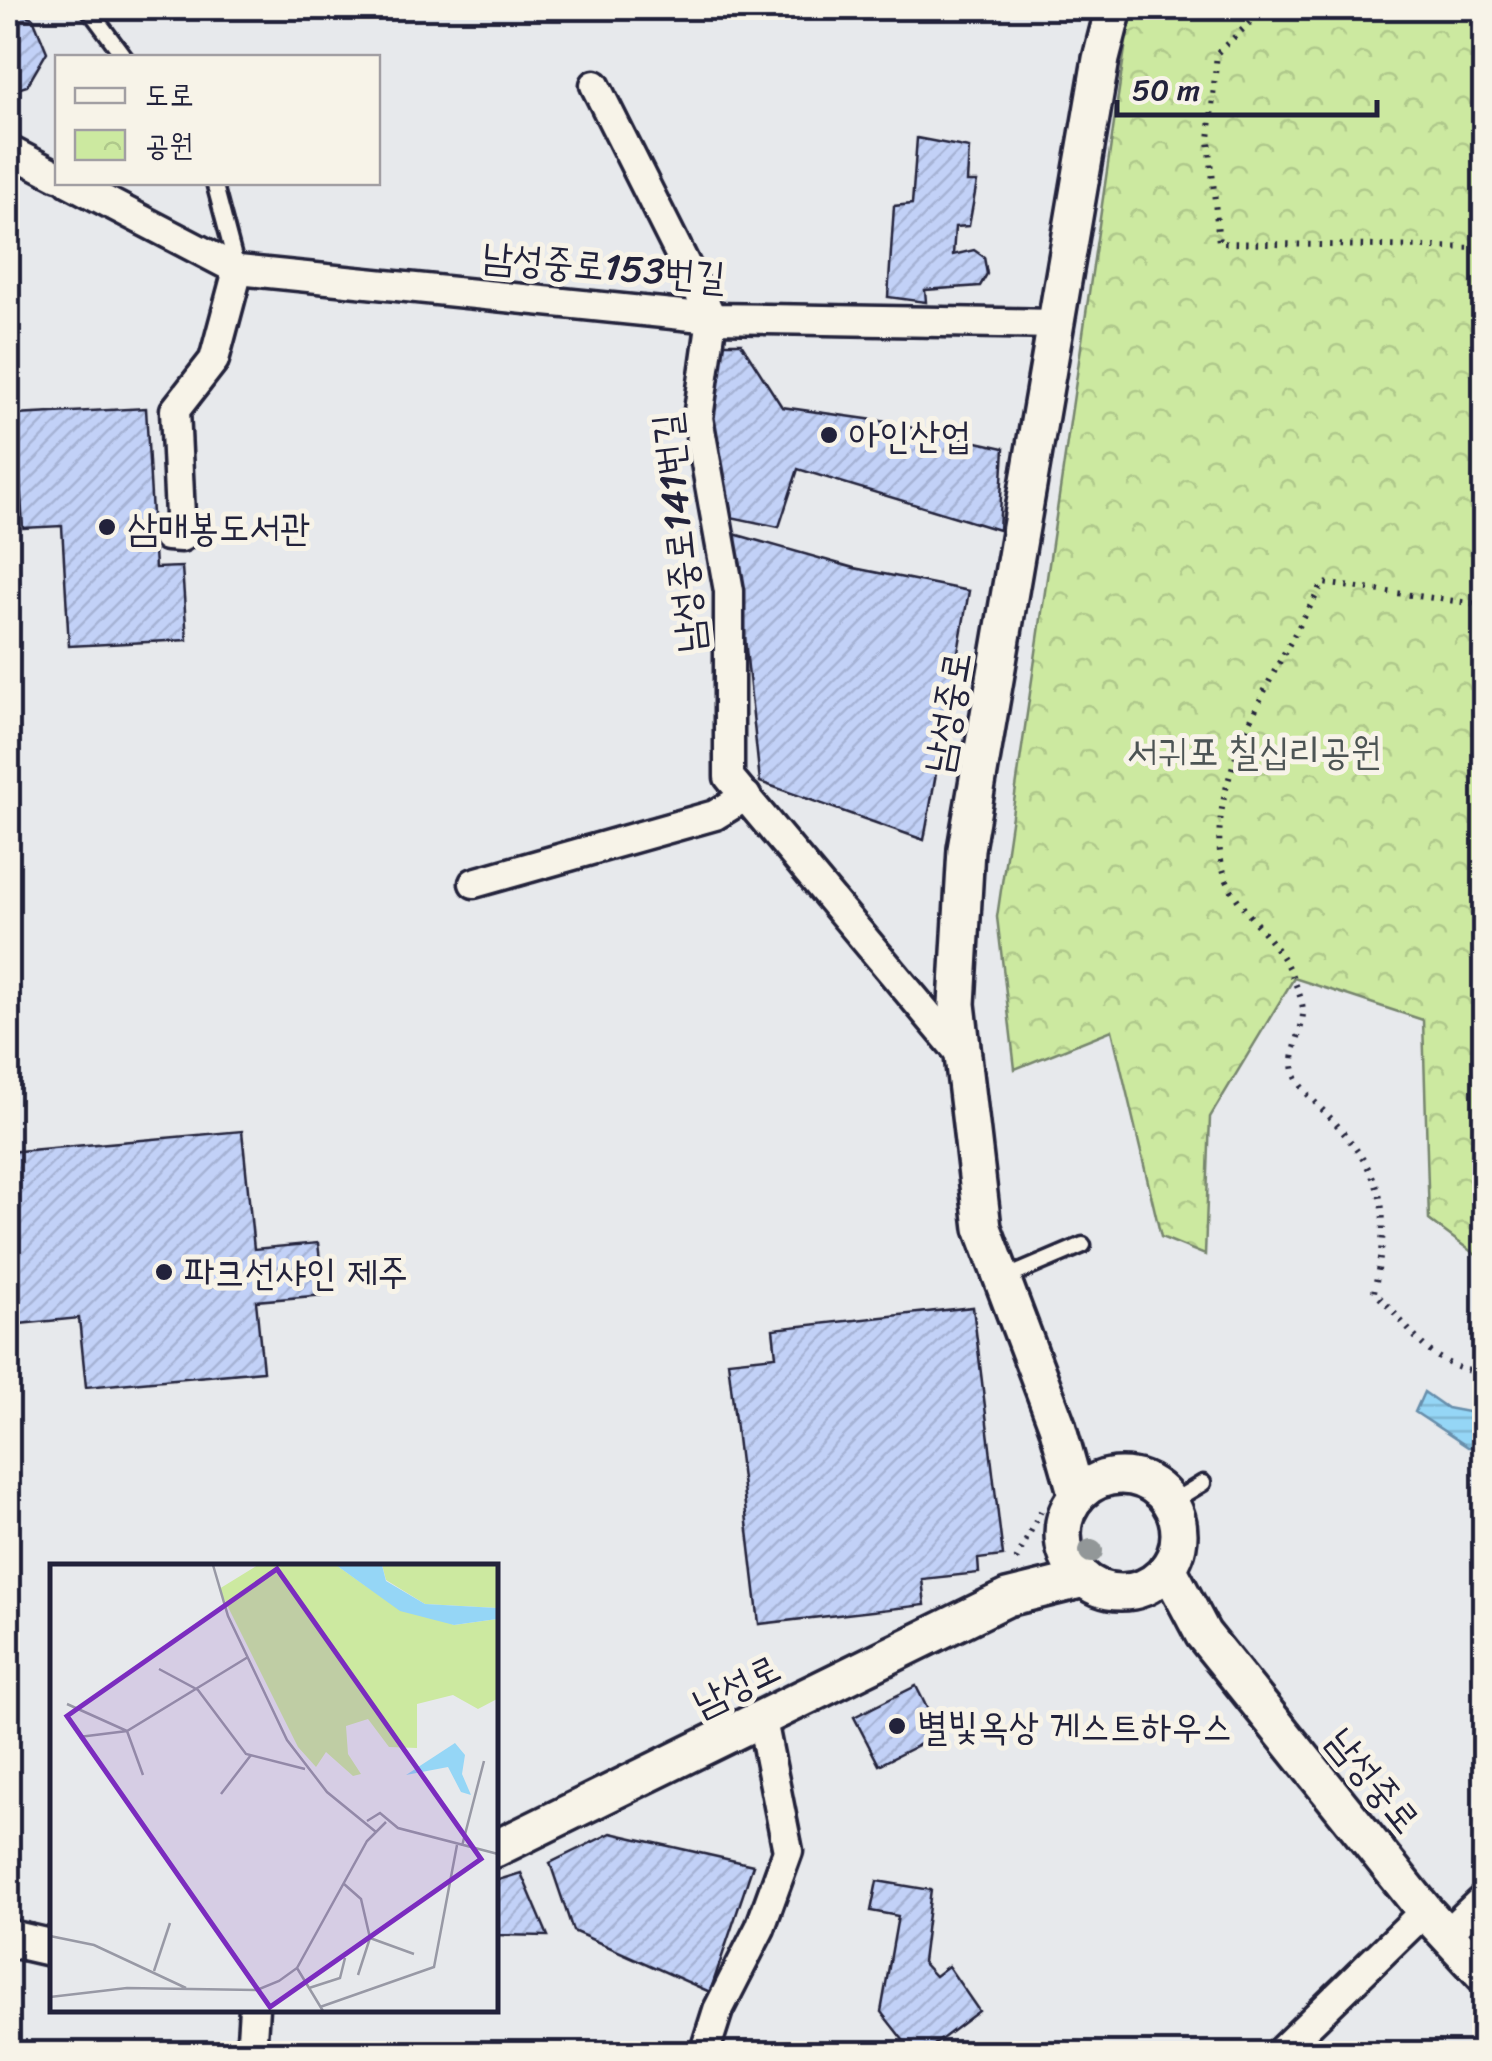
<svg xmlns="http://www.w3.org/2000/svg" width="1492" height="2061" font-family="Sriracha,'Poor Story',sans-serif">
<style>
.park{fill:url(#park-crowns);stroke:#77866e;stroke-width:2.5}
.water{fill:url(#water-rules);stroke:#678eab;stroke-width:2.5}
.building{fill:url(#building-hatch);stroke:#22223b;stroke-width:2.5}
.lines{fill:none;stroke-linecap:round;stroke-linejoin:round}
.service-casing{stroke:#22223b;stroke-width:21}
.minor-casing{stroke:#22223b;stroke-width:35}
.tertiary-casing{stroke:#22223b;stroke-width:42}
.path{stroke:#22223b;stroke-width:6;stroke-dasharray:2.5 8;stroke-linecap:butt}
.service{stroke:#f7f3e8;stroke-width:14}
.minor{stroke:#f7f3e8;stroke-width:28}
.tertiary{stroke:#f7f3e8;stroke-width:35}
.tree{fill:#929798}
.poi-dot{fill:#22223b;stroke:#f7f3e8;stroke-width:4}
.labels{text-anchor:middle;stroke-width:10;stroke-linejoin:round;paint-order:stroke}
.street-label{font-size:38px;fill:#22223b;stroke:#f7f3e8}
.poi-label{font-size:38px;fill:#22223b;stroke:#f7f3e8;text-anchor:start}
.park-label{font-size:38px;fill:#4c5454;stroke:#f7f3e8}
.inset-road{fill:none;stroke:#9899a5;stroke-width:2.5}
.view{fill:#7b2cbf;fill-opacity:0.15;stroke:#7b2cbf;stroke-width:5}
.inset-edge{fill:none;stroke:#22223b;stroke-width:5}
</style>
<defs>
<pattern id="park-crowns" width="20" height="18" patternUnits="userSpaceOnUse" patternTransform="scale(2.5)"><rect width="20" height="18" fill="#cce9a0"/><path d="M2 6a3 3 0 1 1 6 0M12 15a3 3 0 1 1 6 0" fill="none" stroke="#afc88b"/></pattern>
<pattern id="water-rules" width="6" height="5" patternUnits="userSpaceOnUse" patternTransform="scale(2.5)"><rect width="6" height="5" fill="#95d6f6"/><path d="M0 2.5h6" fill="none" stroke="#80b7d4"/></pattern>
<pattern id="building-hatch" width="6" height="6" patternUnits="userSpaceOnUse" patternTransform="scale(2.5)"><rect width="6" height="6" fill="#c2d1f7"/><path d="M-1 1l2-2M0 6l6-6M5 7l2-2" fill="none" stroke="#a6b3d5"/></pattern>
</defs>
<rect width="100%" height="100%" fill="#e7e9ec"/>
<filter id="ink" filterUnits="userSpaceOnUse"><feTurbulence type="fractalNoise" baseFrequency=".01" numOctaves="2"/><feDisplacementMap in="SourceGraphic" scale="20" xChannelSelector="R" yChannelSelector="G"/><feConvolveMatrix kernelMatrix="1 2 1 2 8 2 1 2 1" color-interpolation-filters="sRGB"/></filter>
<g filter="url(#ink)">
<polygon class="park" points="1131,8 1484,8 1484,1261 1429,1220 1423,1020 1294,978 1210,1117 1205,1255 1161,1237 1112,1030 1015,1069 997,917"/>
<polygon class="water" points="1424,1392 1447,1408 1484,1415 1484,1447 1468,1447 1415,1412"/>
<g class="building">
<polygon points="8,9 33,18 47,52 27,86 8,92"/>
<polygon points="917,138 969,148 967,182 977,182 969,226 955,227 953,255 974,250 984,257 987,274 980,286 925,290 926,302 888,297 894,206 912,204"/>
<polygon points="719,343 741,343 782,407 881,421 1004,448 999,530 798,469 779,527 731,517 710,422"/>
<polygon points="146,408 155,568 182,567 187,640 69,646 62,526 23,528 16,415"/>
<polygon points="734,534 854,568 969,591 924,840 760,782"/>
<polygon points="242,1131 254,1249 318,1243 324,1295 256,1301 263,1371 86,1387 79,1318 8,1325 8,1152"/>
<polygon points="973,1307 1003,1556 978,1559 979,1573 922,1579 925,1605 759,1624 728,1361 776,1356 773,1329"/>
<polygon points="916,1686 940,1734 879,1765 854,1717"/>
<polygon points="611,1833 753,1865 710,1992 573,1931 550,1863"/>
<polygon points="521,1873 548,1936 495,1935 495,1881"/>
<polygon points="877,1881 931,1890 922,1962 935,1976 948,1966 979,2011 922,2054 914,2054 881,2012 898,1916 871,1911"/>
</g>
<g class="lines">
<g class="service-casing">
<g id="service">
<polyline points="88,8 125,58"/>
<polyline points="214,182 237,269"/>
<polyline points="1003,1279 1083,1245"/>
<polyline points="1170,1503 1203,1483"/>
</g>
</g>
<g class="minor-casing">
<g id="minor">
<polyline points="595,85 712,318 698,418 729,591 729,777 959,1052"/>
<polyline points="8,150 58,176"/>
<polyline points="69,182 238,270 712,318 1056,324"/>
<polyline points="167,536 181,537 175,410 214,360 238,270"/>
<polyline points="474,883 715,815 746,796"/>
<polyline points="1447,1933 1484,1898"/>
<polyline points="251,2054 254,2008"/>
<polyline points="704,2054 718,2010 760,1928 788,1851 762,1720"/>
<polyline points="1278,2054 1425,1911"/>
</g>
</g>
<g class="tertiary-casing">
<g id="tertiary">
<circle cx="1121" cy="1534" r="58"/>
<polyline points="1077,1496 1057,1425 983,1228 957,1004 966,849 1101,59 1114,8"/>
<polyline points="1168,1568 1203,1634 1425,1911 1484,1975"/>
<polyline points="495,1849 1007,1598 1084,1579"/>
<polyline points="8,1938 52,1948"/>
</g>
</g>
<g class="path">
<polyline points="1266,8 1217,53 1209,140 1219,243 1484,248"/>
<path d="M 1484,605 L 1323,583 C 1283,658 1189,802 1229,885 C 1244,916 1278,941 1293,978 C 1297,987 1304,1004 1303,1014 C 1301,1040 1283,1061 1301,1086 C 1311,1100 1326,1112 1337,1125 C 1390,1187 1389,1215 1374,1292 C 1415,1330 1423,1364 1484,1374"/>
<polyline points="1101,1463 1137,1471 1158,1485"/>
<polyline points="1016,1560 1044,1505"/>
</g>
<use href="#service" class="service"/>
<use href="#minor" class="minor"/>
<use href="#tertiary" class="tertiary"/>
</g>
<circle class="tree" cx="1091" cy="1551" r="12"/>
</g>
<g class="poi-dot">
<circle cx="829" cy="435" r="10"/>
<circle cx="107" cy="527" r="10"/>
<circle cx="164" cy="1272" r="10"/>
<circle cx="897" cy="1726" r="10"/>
</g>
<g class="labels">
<g class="street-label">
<text transform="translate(604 266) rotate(5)" y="13">남성중로153번길</text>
<text transform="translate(678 533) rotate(-96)" y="13">남성중로141번길</text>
<text transform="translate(947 712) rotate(-80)" y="13">남성중로</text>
<text transform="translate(736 1685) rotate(-26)" y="13">남성로</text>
<text transform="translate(1374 1780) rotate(51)" y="13">남성중로</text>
</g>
<g class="poi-label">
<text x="849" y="448">아인산업</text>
<text x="127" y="540">삼매봉도서관</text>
<text x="184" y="1285">파크선샤인 제주</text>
<text x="917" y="1739">별빛옥상 게스트하우스</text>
</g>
<g class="park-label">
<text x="1254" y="764">서귀포 칠십리공원</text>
</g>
</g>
<g transform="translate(50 1564)">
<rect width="448" height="448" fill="#e7e9ec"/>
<path d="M 208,1 L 286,1 L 320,25 L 404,61 L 447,55 L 447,135 L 428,145 L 403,131 L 367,140 L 367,184 L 339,183 L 318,155 L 296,162 L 298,190 L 311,210 L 303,212 L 276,188 L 266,203 L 248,183 L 169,25 ZM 332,1 L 447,1 L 447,44 L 375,40 L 336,16 Z" fill="#cce9a0"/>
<path d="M 286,1 L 332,1 L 336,17 L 375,40 L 447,44 L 447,55 L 404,61 L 350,47 ZM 405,179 L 415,191 L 412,210 L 421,231 L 411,228 L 398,203 L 356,211 Z" fill="#95d6f6"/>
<path class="inset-road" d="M 163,1 L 178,52 L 237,176 L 277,228 L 326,268M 109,105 L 148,126 L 196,190 L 255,205M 17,140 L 77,167 L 93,211M 29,173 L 77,167 L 198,93M 171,230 L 201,191M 317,257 L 330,249 L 348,264 L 448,290M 412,282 L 434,197M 294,320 L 311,335 L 320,374 L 308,411M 0,372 L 44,381 L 136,424M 320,374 L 364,390M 247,404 L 273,447M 104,407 L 120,359M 259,424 L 290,414 L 295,394M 0,433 L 77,424 L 207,426 L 229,417 L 247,404 L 317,277 L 336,258M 270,443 L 384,403 L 407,281"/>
<path class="view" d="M 227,5 L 431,295 L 220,443 L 17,152 Z"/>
<rect width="448" height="448" class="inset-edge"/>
</g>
<rect width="1492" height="2061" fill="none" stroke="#f7f3e8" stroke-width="40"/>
<rect x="20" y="20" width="1452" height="2021" fill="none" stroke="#22223b" stroke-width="4" filter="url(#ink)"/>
<rect x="55" y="55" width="325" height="130" fill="#f7f3e8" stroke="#a29fa3" stroke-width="2.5"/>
<rect x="75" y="88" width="50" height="15" fill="#f7f3e8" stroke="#a29fa3" stroke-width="2.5"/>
<text x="145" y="105" font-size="30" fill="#22223b">도로</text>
<rect x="75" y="130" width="50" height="30" fill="url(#park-crowns)" stroke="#a29fa3" stroke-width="2.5"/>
<text x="145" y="155" font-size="30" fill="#22223b">공원</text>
<path d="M1117 100v15h260v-15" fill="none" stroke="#22223b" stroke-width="5"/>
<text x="1132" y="100" font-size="30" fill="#22223b" stroke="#f7f3e8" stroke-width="8" paint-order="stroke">50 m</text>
</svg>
